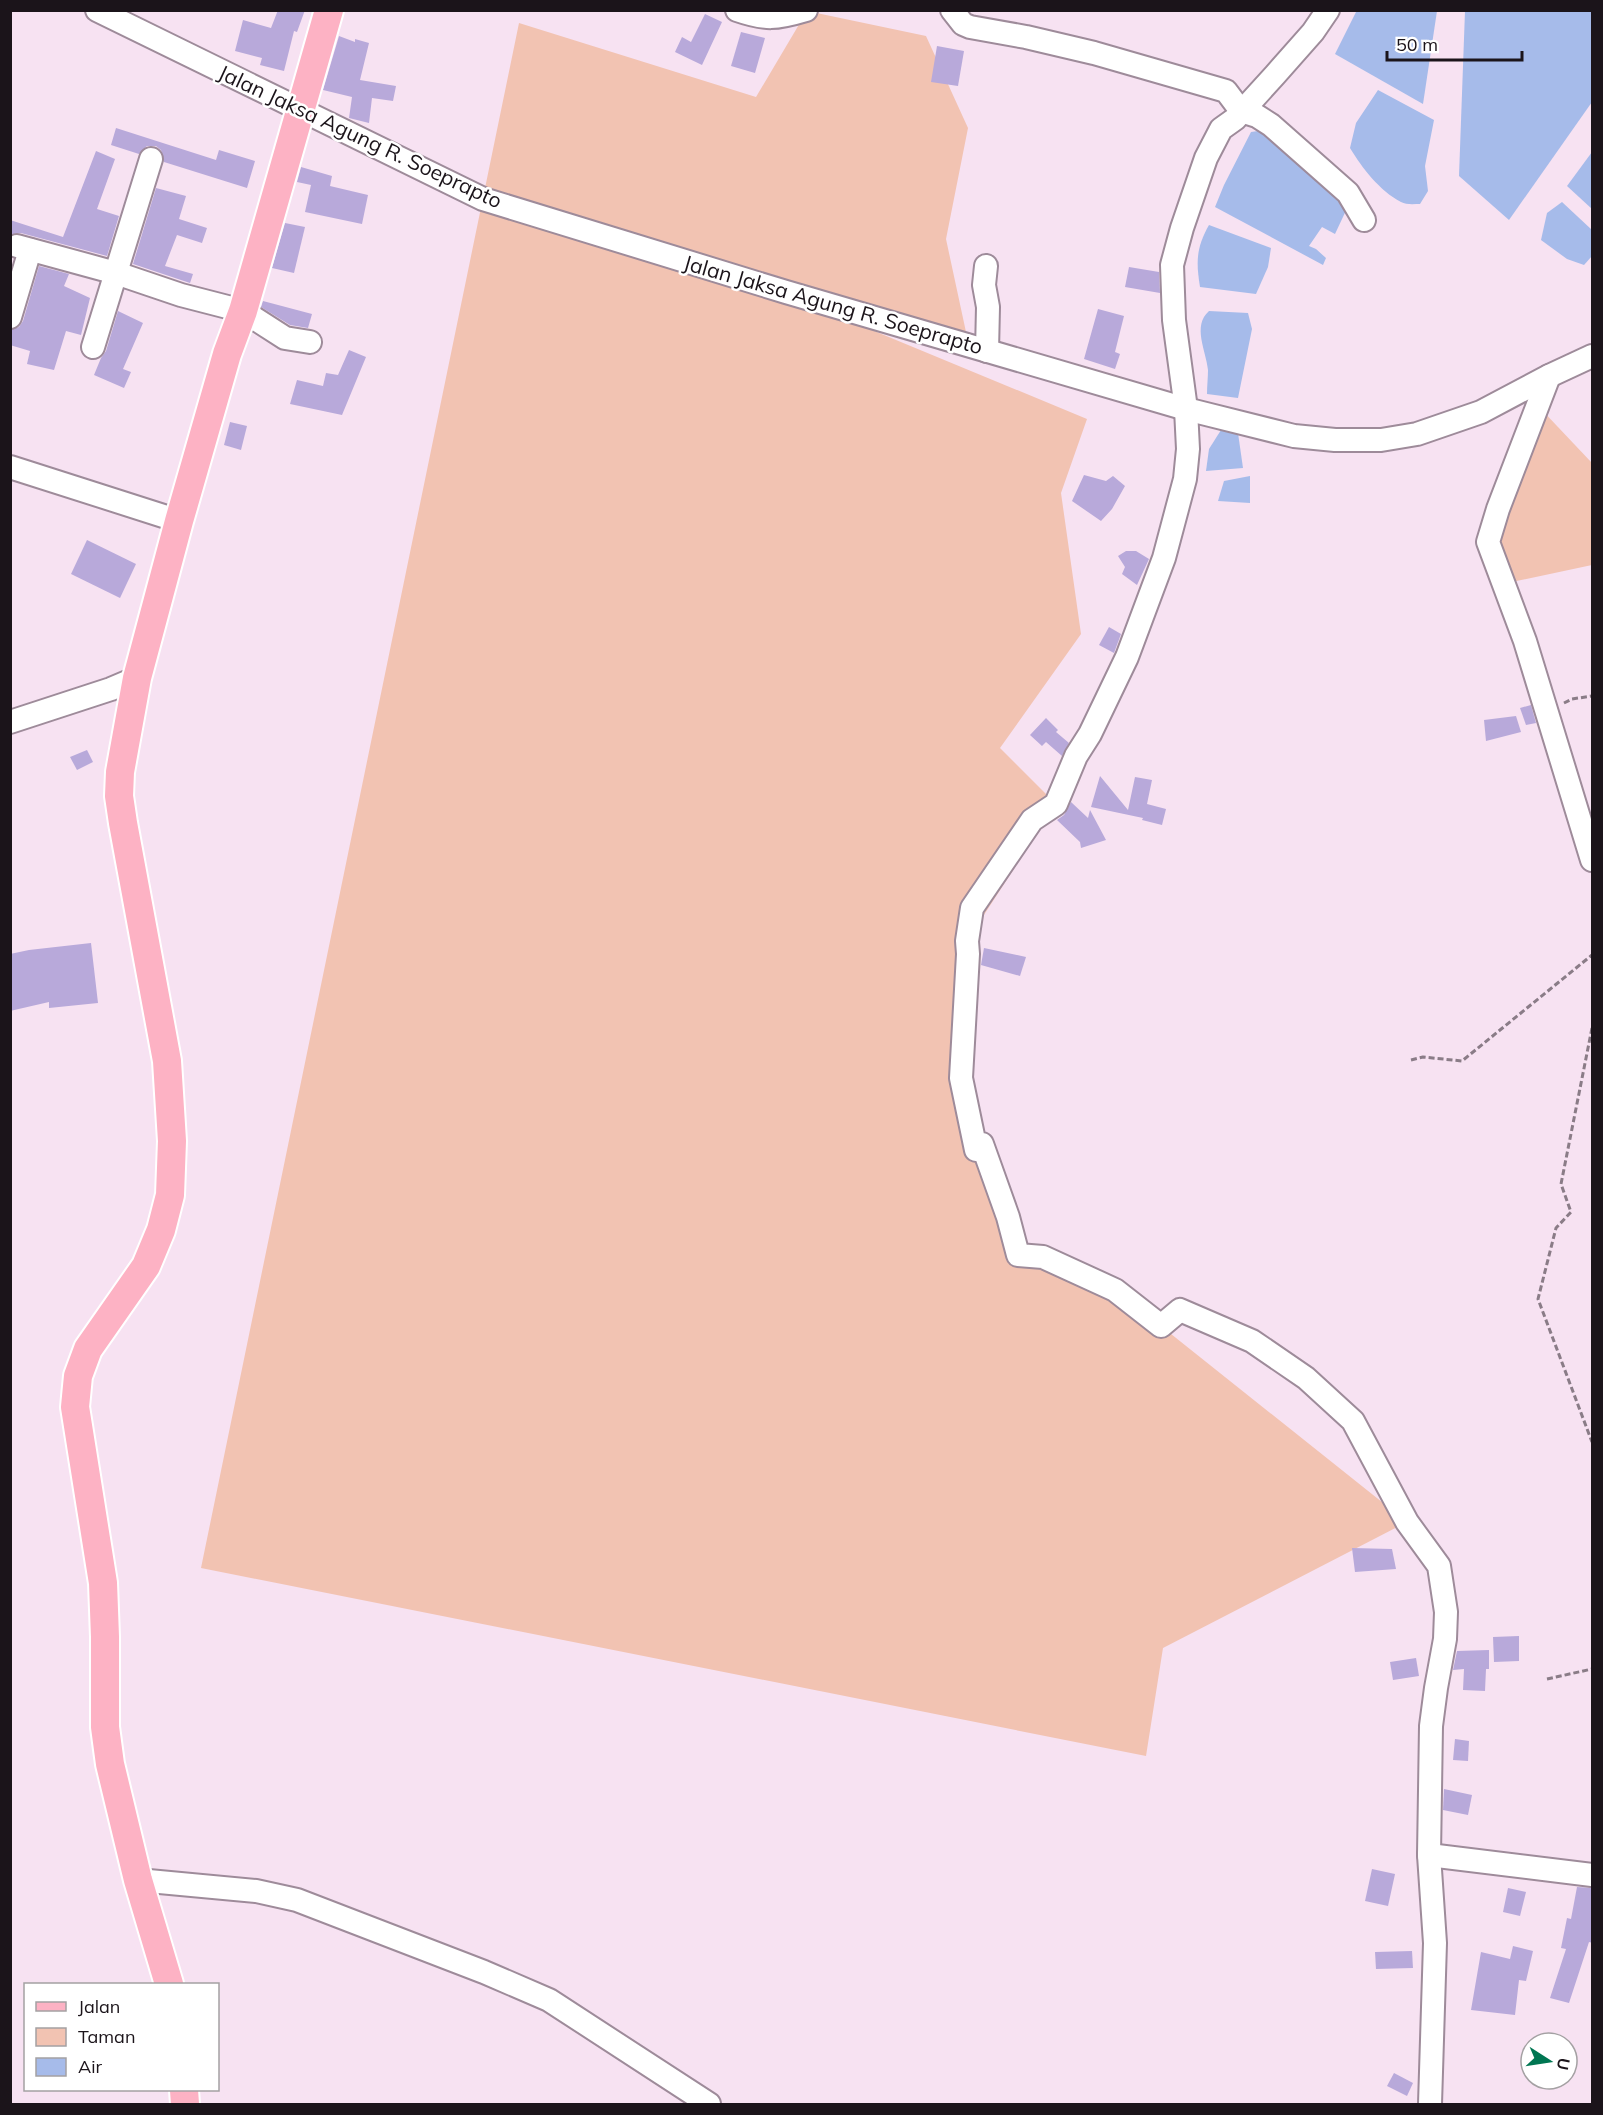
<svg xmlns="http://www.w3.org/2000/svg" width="1603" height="2115" font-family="Mulish,sans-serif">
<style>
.green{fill:#f2c3b2}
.water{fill:#a6bbea}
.building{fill:#b8a9da}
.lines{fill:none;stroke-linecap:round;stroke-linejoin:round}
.minor-casing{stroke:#9e8b9a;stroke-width:26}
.major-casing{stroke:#fff;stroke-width:32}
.path{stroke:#8a7c87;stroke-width:3;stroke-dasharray:6 3;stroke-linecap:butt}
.minor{stroke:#fff;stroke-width:22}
.major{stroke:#fdb2c4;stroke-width:28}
.labels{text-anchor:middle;stroke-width:5;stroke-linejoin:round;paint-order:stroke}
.street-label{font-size:21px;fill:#1b141a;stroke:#fff}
</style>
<rect width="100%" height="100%" fill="#f7e2f2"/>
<g class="green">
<polygon points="807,11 926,36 968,128 946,239 966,332 797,299 1087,419 1061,493 1081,634 1000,748 1056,804 967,941 961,1078 1018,1255 1161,1326 1407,1522 1163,1648 1146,1756 201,1568 519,23 756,97"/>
<polygon points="1540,408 1592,463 1592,565 1507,583 1493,544"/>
</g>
<g class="water">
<polygon points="1357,10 1437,11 1423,104 1335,54"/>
<polygon points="1465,11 1592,11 1592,102 1509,220 1459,176"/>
<path d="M 1378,90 L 1434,120 L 1425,166 L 1428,191 L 1420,204 C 1414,204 1406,205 1401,202 C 1380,191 1362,168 1350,148 L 1356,123 Z"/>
<polygon points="1272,129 1350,202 1335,234 1322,227 1309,246 1316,249 1326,258 1323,265 1215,207 1224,185 1251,132"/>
<polygon points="1592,152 1592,209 1567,186"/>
<polygon points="1562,202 1592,230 1592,256 1584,265 1567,259 1541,240 1547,213"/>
<path d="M 1209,225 L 1271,248 L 1268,267 L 1256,294 L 1200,287 C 1196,262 1196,248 1209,225 Z"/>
<path d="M 1209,311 L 1248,313 L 1252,329 L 1238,398 L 1207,394 C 1207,386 1208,377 1208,370 C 1206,350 1192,326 1209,311 Z"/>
<polygon points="1221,430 1238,433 1243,468 1206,471 1209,449"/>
<polygon points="1250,476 1250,503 1218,501 1224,481"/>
</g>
<g class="building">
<polygon points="278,10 305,10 297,32 294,31 284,71 260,65 262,58 235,51 243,20 271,28"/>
<polygon points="705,14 722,22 702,65 675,52 682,37 691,42"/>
<polygon points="741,32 765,38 755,73 731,66"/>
<polygon points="339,36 355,42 355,39 369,43 360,80 396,86 393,101 372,98 369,123 349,118 352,97 323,90"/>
<polygon points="937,46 964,51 958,86 931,82"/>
<polygon points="116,128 216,160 219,150 255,161 247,188 164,162 161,150 156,146 147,146 139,154 111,145"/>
<polygon points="96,151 115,159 97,209 119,216 107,256 21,233 10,235 10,220 63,237"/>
<polygon points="301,167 332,176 330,186 368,195 362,224 305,212 311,185 297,182"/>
<polygon points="156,188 186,196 179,219 207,228 202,243 177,235 165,266 193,274 190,283 133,264"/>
<polygon points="285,223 305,227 294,273 272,268"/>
<polygon points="39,266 69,274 64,286 90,298 81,335 66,331 54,370 27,364 30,351 10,345 10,330 19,327 23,321"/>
<polygon points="1129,267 1159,272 1160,293 1125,287"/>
<polygon points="263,301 312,314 308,328 290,325 261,307"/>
<polygon points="1098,309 1124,316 1115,352 1120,354 1115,369 1084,359"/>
<polygon points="118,311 143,323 123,369 131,372 124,388 94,375 101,358 106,351"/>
<polygon points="349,350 366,357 342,415 290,404 297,380 323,386 326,373 338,375"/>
<polygon points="230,422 247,426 241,450 224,445"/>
<polygon points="1084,475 1106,481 1113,476 1125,486 1112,509 1101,521 1072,501"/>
<polygon points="87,540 136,564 120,598 71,574"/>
<polygon points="1126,551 1136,551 1149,559 1137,585 1122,574 1125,567 1118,556"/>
<polygon points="1109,627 1121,634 1114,653 1099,645"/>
<polygon points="1531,705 1536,723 1526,725 1520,708"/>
<polygon points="1516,716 1521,732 1486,741 1484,720"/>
<polygon points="1046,718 1058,730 1056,732 1069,743 1062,756 1046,742 1042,746 1030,735"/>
<polygon points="87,750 93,762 77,770 70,757"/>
<polygon points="1100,776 1128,810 1135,777 1152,780 1147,804 1166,809 1162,825 1142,820 1143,818 1091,807"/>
<polygon points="1071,802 1088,818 1090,810 1106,840 1081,848 1080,842 1057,820 1064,815"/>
<polygon points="91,943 98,1003 49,1008 49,1002 10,1011 10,954 29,950"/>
<polygon points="984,948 1026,957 1020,976 981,965"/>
<polygon points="1352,1548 1392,1549 1396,1569 1355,1572"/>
<polygon points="1519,1636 1519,1661 1494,1662 1493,1637"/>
<polygon points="1489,1650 1489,1669 1486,1669 1485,1691 1463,1690 1464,1669 1453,1670 1457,1651"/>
<polygon points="1416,1658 1419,1676 1393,1680 1390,1662"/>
<polygon points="1455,1739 1469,1741 1468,1761 1453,1760"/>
<polygon points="1444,1789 1472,1795 1468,1815 1443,1810"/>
<polygon points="1372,1869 1395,1874 1388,1906 1365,1901"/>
<polygon points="1577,1887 1593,1888 1593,1943 1589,1942 1569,2003 1550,1998 1566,1949 1561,1948 1567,1918 1571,1919"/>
<polygon points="1508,1888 1526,1892 1520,1916 1503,1912"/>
<polygon points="1513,1946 1533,1951 1526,1981 1519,1980 1515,2015 1471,2010 1481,1952 1510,1959"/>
<polygon points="1412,1951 1413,1968 1376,1969 1375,1952"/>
<polygon points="1394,2073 1413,2083 1407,2096 1387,2086"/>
</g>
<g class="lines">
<g class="minor-casing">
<g id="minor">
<polyline points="97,10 483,199 786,292 1186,409 1294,436 1335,440 1381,440 1417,434 1481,412 1549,376 1592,356"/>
<path d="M 737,10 C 766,20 776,19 806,10"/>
<polyline points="952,10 963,24 970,27 1026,37 1094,53 1226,91 1241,111 1257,116 1271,125 1348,193 1364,220"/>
<polyline points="1328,10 1313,32 1275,75 1235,119 1221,129 1206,158 1182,228 1172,265 1174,320 1186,409 1188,449 1185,479 1164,558 1127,657 1090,734 1076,756 1056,804 1032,820 972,908 967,941 968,954 961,1078 976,1150 982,1144 1008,1217 1018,1255 1043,1257 1115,1290 1161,1326 1180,1310 1252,1341 1306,1378 1353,1421 1407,1522 1439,1566 1446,1612 1445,1639 1436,1688 1431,1726 1429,1855 1435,1943 1430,2104"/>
<polyline points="17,246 116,273 181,295 243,311 285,338 310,342"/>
<polyline points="986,266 984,285 988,307 987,351"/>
<polyline points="10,317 30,250"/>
<polyline points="93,347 151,159"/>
<polyline points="1549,376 1498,509 1488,542 1525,641 1592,860"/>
<polyline points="10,467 179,521"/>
<polyline points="10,722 111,689 137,678"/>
<polyline points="1429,1855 1592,1875"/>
<polyline points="138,1880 256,1891 297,1900 484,1972 549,2000 709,2104"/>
</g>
</g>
<g class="major-casing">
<g id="major">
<polyline points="169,1984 138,1880 110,1764 105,1727 105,1637 103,1583 75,1407 78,1376 88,1349 146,1266 161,1230 170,1195 172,1141 167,1061 123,823 119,796 120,772 137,678 179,521 227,354 243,311 329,10"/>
<polyline points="184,2090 185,2104"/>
</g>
</g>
<g class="path">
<polyline points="1564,703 1572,699 1592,696"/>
<polyline points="1592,1028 1561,1184 1571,1212 1556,1228 1538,1299 1592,1442"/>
<polyline points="1411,1060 1423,1057 1462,1061 1592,955"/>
<polyline points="1547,1679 1592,1669"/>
</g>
<use href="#minor" class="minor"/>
<use href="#major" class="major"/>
</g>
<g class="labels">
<g class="street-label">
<text transform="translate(360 137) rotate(25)" y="7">Jalan Jaksa Agung R. Soeprapto</text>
<text transform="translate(833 305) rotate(16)" y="7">Jalan Jaksa Agung R. Soeprapto</text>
</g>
</g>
<rect width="1603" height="2115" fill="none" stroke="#1b141a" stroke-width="24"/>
<rect x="24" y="1983" width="195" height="108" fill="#ffffff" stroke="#a4a1a3" stroke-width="1.5"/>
<rect x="36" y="2002" width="30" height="9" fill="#fdb2c4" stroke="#a4a1a3" stroke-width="1.5"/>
<text x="78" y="2013" font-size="18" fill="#1b141a">Jalan</text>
<rect x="36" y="2028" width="30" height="18" fill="#f2c3b2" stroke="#a4a1a3" stroke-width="1.5"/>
<text x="78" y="2043" font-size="18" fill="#1b141a">Taman</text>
<rect x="36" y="2058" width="30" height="18" fill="#a6bbea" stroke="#a4a1a3" stroke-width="1.5"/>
<text x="78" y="2073" font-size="18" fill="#1b141a">Air</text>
<g transform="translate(1549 2061) rotate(102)"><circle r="28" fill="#ffffff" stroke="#a4a1a3" stroke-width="1.5"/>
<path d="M0-4.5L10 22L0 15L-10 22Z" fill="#007652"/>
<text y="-9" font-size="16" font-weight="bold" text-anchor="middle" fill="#1b141a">U</text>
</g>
<path d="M1387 51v9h135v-9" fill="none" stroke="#1b141a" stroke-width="3"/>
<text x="1396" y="51" font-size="18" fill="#1b141a" stroke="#ffffff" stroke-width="4.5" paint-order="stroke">50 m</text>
</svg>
